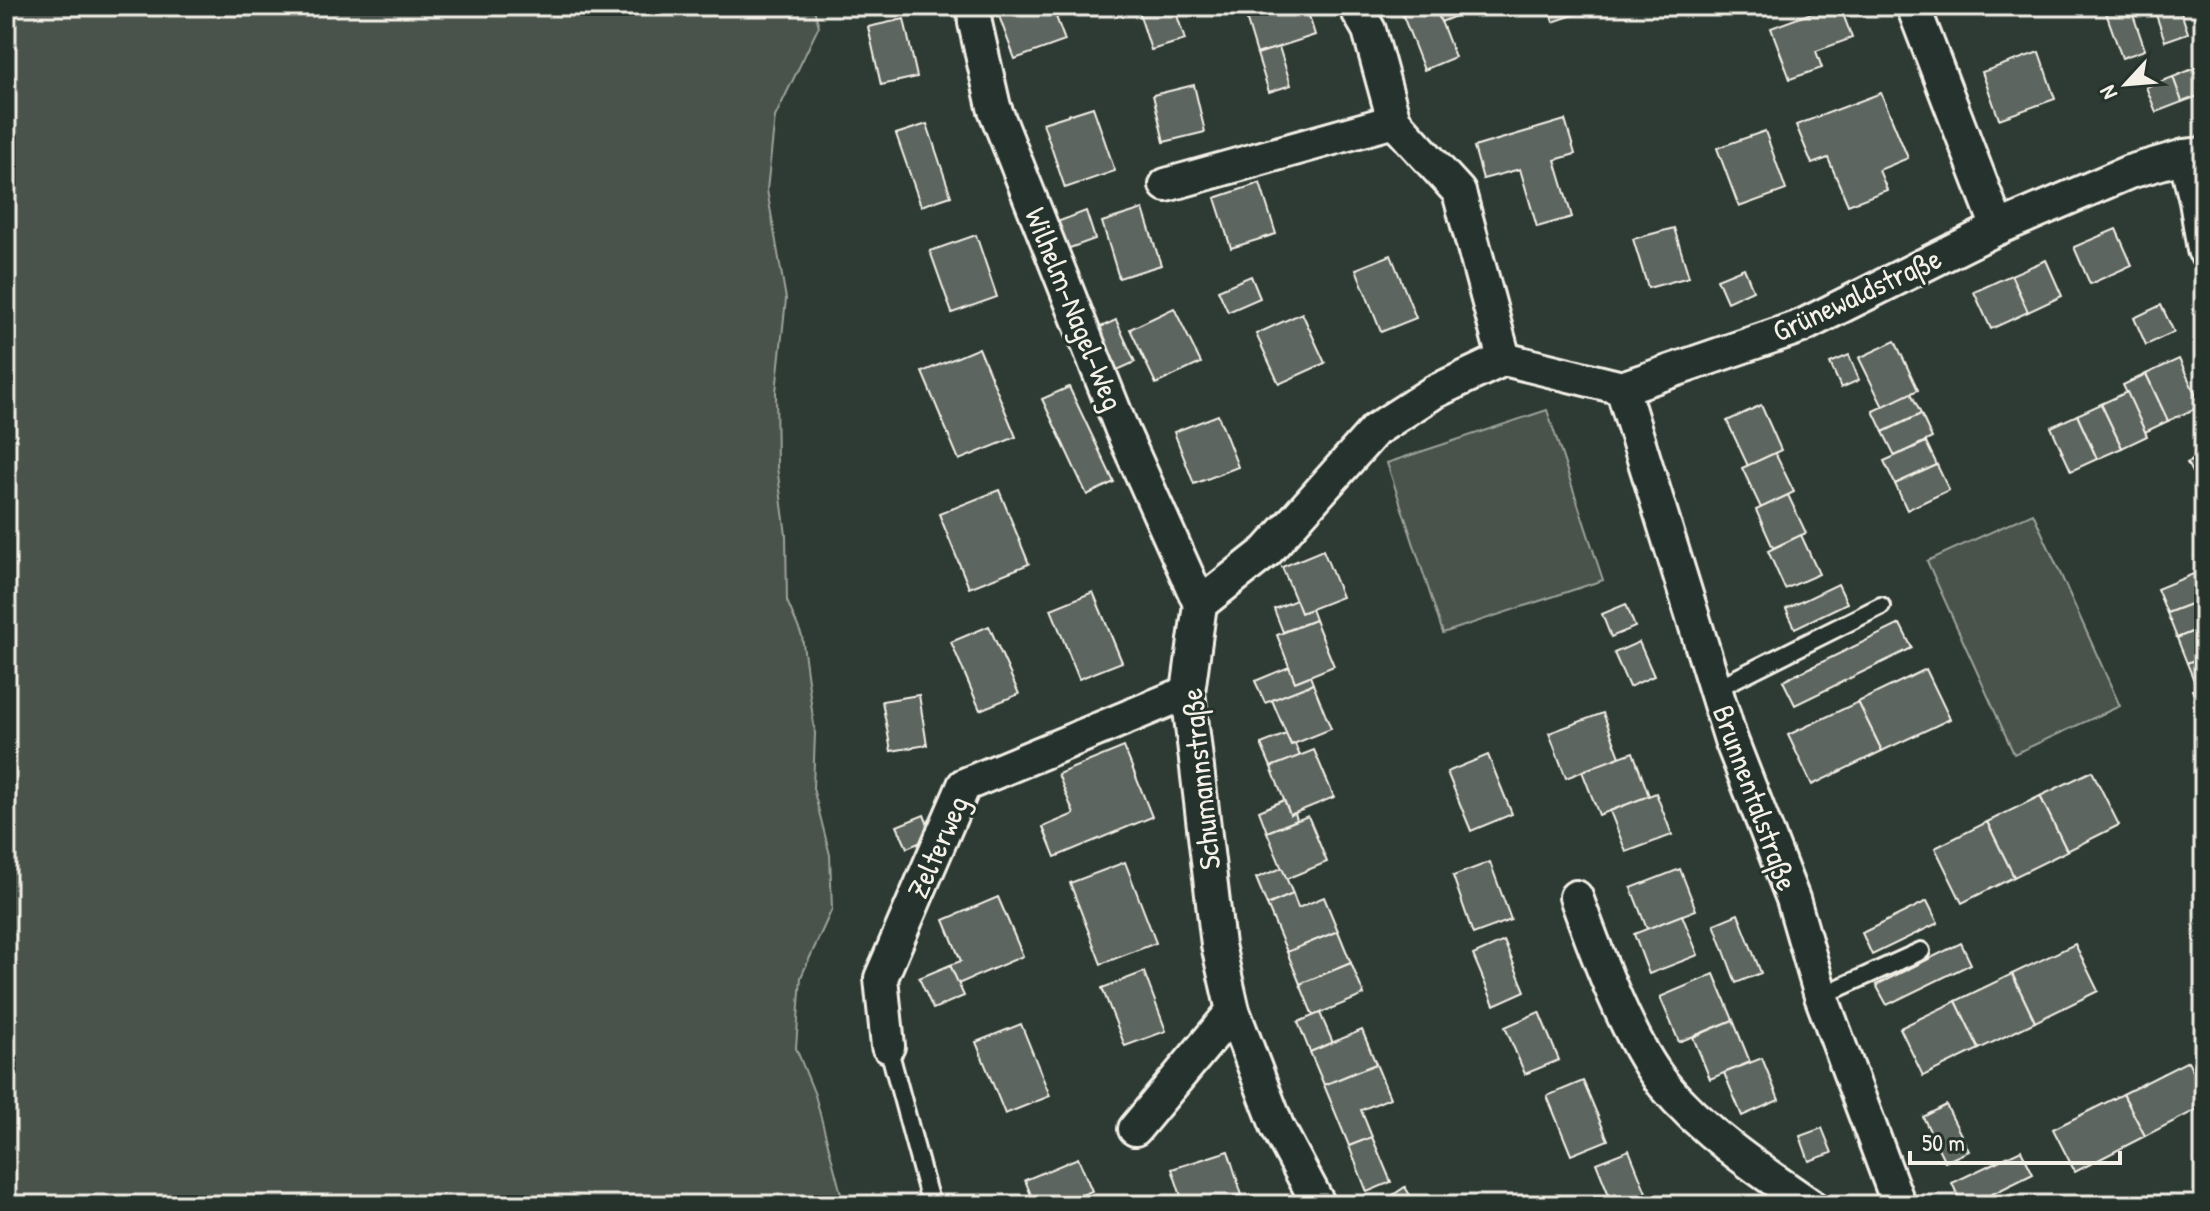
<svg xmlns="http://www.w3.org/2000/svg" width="2210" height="1211" font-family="'Patrick Hand',sans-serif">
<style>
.green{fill:#48524c;stroke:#9ea29a;stroke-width:2}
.building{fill:#5c655e;stroke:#f4f1e8;stroke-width:2}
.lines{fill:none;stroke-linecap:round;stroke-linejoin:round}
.service-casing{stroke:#f4f1e8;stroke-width:22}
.minor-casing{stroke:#f4f1e8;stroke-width:38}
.service{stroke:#26332d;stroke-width:16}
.minor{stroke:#26332d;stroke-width:32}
.labels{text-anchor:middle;stroke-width:6;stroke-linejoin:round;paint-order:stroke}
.street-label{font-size:30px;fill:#f4f1e8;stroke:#26332d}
</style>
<rect width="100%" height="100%" fill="#2e3b34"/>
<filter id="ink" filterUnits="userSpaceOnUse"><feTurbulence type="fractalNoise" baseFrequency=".0125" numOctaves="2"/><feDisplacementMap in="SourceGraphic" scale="16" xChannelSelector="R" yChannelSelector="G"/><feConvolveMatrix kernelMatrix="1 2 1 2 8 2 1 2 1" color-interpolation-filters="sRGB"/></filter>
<g filter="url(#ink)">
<g class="green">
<polygon points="6,6 813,6 819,26 775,117 767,190 786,299 776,392 777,467 786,535 787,601 802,636 815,733 813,788 830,855 832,909 801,977 796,1048 815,1095 844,1205 6,1205"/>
<polygon points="1547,410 1603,580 1443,633 1387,463"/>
<polygon points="2033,513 2120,706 2014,754 1927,561"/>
</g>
<g class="building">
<polygon points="1027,6 1052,6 1065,41 1015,59 999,16"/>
<polygon points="1137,6 1174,6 1185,40 1151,50"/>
<polygon points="1270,6 1306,6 1315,35 1257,54 1245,14"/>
<polygon points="1406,6 1435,6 1455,57 1424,70 1400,8"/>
<polygon points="1435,6 1478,6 1478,7 1441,22"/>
<polygon points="1548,6 1593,6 1594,8 1553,22"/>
<polygon points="1830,6 1840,6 1852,38 1816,51 1822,68 1790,79 1771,28"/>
<polygon points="2116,6 2130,6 2145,50 2122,58 2105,10"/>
<polygon points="2153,6 2179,6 2188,33 2165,41"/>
<polygon points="904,19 917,77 881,85 868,27"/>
<polygon points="1279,47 1291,85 1269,92 1257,54"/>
<polygon points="2039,52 2055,99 1999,119 1982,72"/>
<polygon points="2195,68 2204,94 2182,102 2173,77"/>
<polygon points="2173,77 2182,102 2156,112 2146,87"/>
<polygon points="1194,85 1205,132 1164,142 1153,95"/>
<polygon points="1881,93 1908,158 1879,170 1887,190 1848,205 1828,158 1812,164 1796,125"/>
<polygon points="1093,107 1115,171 1065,188 1043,123"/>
<polygon points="1565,120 1575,154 1555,160 1572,217 1537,227 1520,169 1483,179 1474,147"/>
<polygon points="927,124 951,196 921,206 896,134"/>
<polygon points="1765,131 1786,190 1739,207 1717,148"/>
<polygon points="1260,183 1276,234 1231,248 1215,198"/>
<polygon points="1143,209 1161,265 1119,278 1102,222"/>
<polygon points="1086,211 1095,239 1067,249 1057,222"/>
<polygon points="1674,228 1689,277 1648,288 1633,239"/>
<polygon points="2116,229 2132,265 2090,284 2074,247"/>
<polygon points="976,235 997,297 952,313 930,251"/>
<polygon points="1391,255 1416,318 1381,332 1356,269"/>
<polygon points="2046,260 2062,296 2028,312 2011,275"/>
<polygon points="1744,268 1753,290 1727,302 1717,279"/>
<polygon points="2011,275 2028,312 1991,329 1974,292"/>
<polygon points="1251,276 1260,298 1228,312 1218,290"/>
<polygon points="2161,305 2174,332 2146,345 2134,318"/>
<polygon points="1174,308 1201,363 1156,384 1130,329"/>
<polygon points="1302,313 1325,363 1279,384 1256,334"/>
<polygon points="1116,320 1135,362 1113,372 1094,330"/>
<polygon points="1895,341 1918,390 1883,407 1859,358"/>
<polygon points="979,348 1016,437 959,460 922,372"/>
<polygon points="1849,355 1859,380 1841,388 1830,363"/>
<polygon points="2179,359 2201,406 2168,421 2146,374"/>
<polygon points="2146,374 2168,421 2145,432 2123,385"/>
<polygon points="1069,387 1114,482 1087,495 1042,399"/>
<polygon points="2127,392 2147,436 2122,448 2101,404"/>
<polygon points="1911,393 1921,414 1883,432 1873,411"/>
<polygon points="2101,404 2122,448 2097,459 2077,415"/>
<polygon points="1761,405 1781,450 1748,466 1727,421"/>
<polygon points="1921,414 1932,438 1895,456 1883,432"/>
<polygon points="1218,415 1238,467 1194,484 1174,432"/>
<polygon points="2077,415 2097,459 2071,471 2051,427"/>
<polygon points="1926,442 1937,465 1895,484 1884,461"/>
<polygon points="1775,453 1794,492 1761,508 1742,468"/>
<polygon points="2204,454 2204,473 2195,478 2187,463"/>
<polygon points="1937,465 1949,490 1907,510 1895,484"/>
<polygon points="999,490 1029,564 969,588 939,514"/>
<polygon points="1788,495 1806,533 1773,548 1756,510"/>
<polygon points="1801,535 1819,574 1785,589 1768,551"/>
<polygon points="1323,550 1342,597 1301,613 1282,567"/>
<polygon points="2198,572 2204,588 2204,599 2167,613 2157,589"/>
<polygon points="1838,584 1847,603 1795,628 1786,609"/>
<polygon points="1093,592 1122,662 1079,679 1051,609"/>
<polygon points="2204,599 2204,627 2177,638 2167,613"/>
<polygon points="1296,600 1301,613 1311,609 1315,620 1283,632 1274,609"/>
<polygon points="1626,604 1635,627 1611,637 1602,614"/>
<polygon points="1315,620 1334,666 1295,682 1277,635"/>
<polygon points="1900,624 1912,648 1795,705 1783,681"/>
<polygon points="989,626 1019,694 980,710 951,642"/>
<polygon points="2204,627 2204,656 2187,663 2177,638"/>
<polygon points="1639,642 1654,676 1629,687 1614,653"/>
<polygon points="2204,656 2204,685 2197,688 2187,663"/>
<polygon points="1289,667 1295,682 1310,676 1313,684 1265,703 1255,681"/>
<polygon points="1926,669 1950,719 1882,751 1858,702"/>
<polygon points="1313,684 1331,729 1291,745 1272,700"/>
<polygon points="2204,685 2204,714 2202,714 2192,690"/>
<polygon points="919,695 927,745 891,751 882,701"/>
<polygon points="1858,702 1882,751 1812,785 1788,735"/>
<polygon points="1603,713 1620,757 1566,778 1549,733"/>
<polygon points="1286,734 1291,745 1295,744 1300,756 1271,767 1261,744"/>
<polygon points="1124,747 1152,817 1055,857 1043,827 1074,814 1058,774"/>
<polygon points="1314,750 1334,797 1290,815 1271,767"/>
<polygon points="1633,752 1649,796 1599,815 1582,771"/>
<polygon points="1488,755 1512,814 1471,831 1447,772"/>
<polygon points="2092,771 2119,825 2067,851 2040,796"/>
<polygon points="1656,793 1672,835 1626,852 1610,811"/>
<polygon points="2040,796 2067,851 2014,877 1987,822"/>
<polygon points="1284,800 1290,815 1295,813 1297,820 1267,832 1259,811"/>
<polygon points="924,815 933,837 907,848 897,826"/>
<polygon points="1308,816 1327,862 1286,879 1267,832"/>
<polygon points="1987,822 2014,877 1962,903 1935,848"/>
<polygon points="1125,862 1156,943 1101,964 1070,883"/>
<polygon points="1490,862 1511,920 1473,934 1453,876"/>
<polygon points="1282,868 1293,894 1267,905 1256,878"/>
<polygon points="1680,869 1696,910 1647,929 1631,888"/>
<polygon points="1293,894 1298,908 1324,897 1338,931 1287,952 1267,905"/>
<polygon points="998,897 1023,956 958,984 950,965 961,961 944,920"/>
<polygon points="1927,901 1938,923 1872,955 1862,933"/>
<polygon points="1738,914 1761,973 1736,983 1714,924"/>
<polygon points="1682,915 1698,955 1649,974 1634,934"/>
<polygon points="1338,931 1351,963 1300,984 1287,952"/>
<polygon points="1504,941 1525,991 1494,1005 1473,955"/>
<polygon points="1961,943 1971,964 1887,1005 1876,985"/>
<polygon points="2075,944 2098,991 2035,1022 2012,974"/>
<polygon points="1351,963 1364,995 1313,1016 1300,984"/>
<polygon points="950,965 964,996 933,1009 919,978"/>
<polygon points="1144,972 1166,1031 1125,1046 1102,988"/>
<polygon points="1714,974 1733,1020 1679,1042 1660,997"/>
<polygon points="2012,974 2035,1022 1979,1049 1956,1001"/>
<polygon points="1956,1001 1979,1049 1923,1076 1900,1028"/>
<polygon points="1539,1012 1559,1060 1525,1074 1505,1027"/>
<polygon points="1320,1013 1333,1043 1310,1052 1298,1022"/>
<polygon points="1733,1020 1750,1062 1710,1079 1693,1037"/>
<polygon points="1021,1024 1050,1096 1005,1114 976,1042"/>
<polygon points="1362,1030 1376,1064 1324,1085 1310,1052"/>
<polygon points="1762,1058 1779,1100 1742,1116 1724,1073"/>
<polygon points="2188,1061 2204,1092 2204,1106 2145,1136 2123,1094"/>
<polygon points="1376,1064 1390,1098 1361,1110 1372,1137 1349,1146 1324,1085"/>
<polygon points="1583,1081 1608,1140 1571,1155 1547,1096"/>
<polygon points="2123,1094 2145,1136 2075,1172 2053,1129"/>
<polygon points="1946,1105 1969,1151 1945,1162 1923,1117"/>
<polygon points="1822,1128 1832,1153 1809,1161 1800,1136"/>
<polygon points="1372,1137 1391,1182 1367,1192 1349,1146"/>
<polygon points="1629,1150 1651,1205 1613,1205 1596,1163"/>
<polygon points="2021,1150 2033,1174 1970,1205 1962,1205 1952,1183"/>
<polygon points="1228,1151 1242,1195 1212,1205 1184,1205 1172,1169"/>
<polygon points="1078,1158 1092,1191 1077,1197 1081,1205 1035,1205 1025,1180"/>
<polygon points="1405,1187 1416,1205 1387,1205 1384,1201"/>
</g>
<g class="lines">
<g class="service-casing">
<g id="service">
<polyline points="1715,689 1881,606"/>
<polyline points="1821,996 1921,951"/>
<polyline points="888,1046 931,1205"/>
</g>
</g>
<g class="minor-casing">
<g id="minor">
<polyline points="974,6 975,23 994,107 1122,430 1200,604"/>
<polyline points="1355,6 1369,30 1394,121 1459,192 1504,359"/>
<polyline points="1913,6 1998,228"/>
<polyline points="2185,156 2196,201 2204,250"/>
<polyline points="1166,185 1394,121"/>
<polyline points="1504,359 1622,388 1802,326 1998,228 2129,172 2185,156 2204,154"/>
<polyline points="1622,388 1731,740 1793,899 1821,996 1899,1205"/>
<path d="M 1576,897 C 1596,952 1628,1040 1664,1085 C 1704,1133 1759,1170 1810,1205"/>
<polyline points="888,1046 881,978 964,785 1188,692"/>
<polyline points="1135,1129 1233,1011"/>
<polyline points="1319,1205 1277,1126 1233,1011 1218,945 1188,692 1200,604 1267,551 1375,430 1434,392 1504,359"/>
</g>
</g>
<use href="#service" class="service"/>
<use href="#minor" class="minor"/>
</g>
</g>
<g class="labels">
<g class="street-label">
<text transform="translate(1857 295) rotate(-25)" y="10">Grünewaldstraße</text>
<text transform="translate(1074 309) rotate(68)" y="10">Wilhelm-Nagel-Weg</text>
<text transform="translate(1201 779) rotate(-96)" y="10">Schumannstraße</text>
<text transform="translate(1755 798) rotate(70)" y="10">Brunnentalstraße</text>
<text transform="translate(938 847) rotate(-66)" y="10">Zelterweg</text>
</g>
</g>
<rect width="2210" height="1211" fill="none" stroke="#26332d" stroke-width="32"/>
<rect x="16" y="16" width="2178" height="1179" fill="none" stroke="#f4f1e8" stroke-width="3" filter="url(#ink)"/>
<g transform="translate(2126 84) rotate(244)" stroke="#26332d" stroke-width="6" paint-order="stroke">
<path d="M0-6L14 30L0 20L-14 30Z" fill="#f4f1e8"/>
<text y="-12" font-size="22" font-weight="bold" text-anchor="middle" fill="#f4f1e8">N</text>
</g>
<path d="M1910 1151v12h210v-12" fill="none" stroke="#f4f1e8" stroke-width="4"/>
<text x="1922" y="1151" font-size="24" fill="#f4f1e8" stroke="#26332d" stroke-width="6" paint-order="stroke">50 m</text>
</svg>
